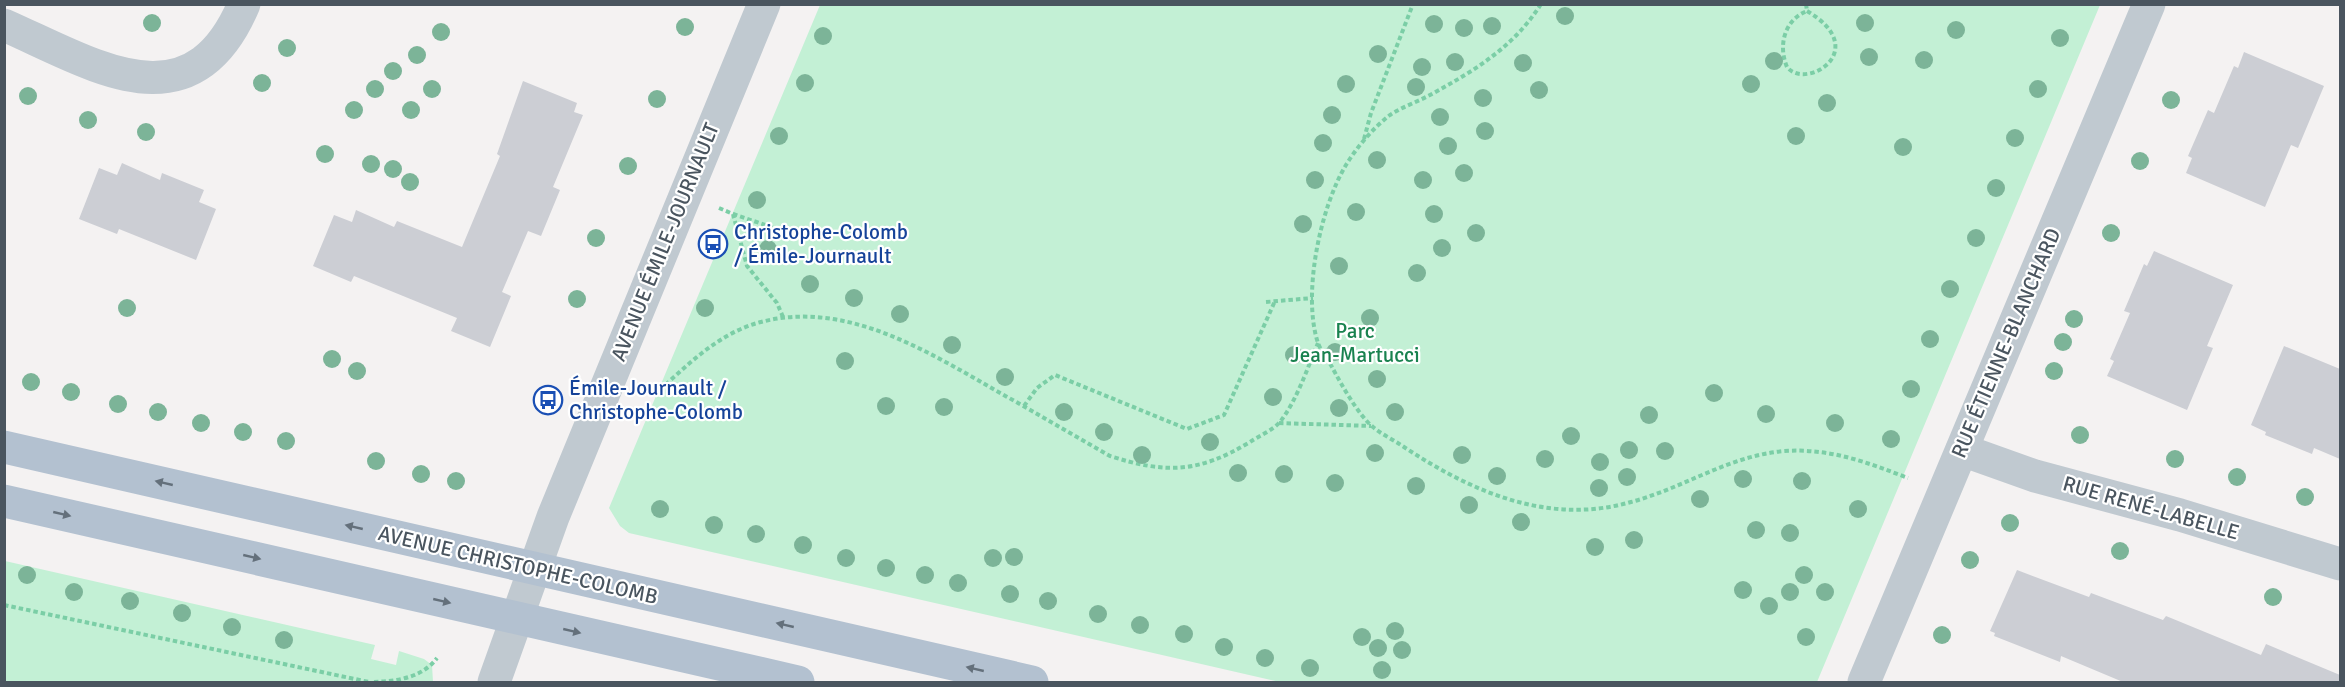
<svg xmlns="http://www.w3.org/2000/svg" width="2345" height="687" font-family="Signika,sans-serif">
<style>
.green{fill:#c3f0d5}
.building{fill:#ccced4}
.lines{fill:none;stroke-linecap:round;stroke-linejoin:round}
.path{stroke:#7bcea6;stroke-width:4;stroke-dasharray:4.5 3;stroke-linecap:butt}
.minor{stroke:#c0c9d0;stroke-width:33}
.major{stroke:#b3c1d0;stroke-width:33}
.tree{fill:#7cb498}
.oneway{fill:#64707b}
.labels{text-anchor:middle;stroke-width:4.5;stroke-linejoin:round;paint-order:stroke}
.transit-label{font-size:21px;fill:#164399;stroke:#fff;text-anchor:start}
.street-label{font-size:21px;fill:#4a555f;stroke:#fff}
.park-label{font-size:21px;fill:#19824f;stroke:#fff}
</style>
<rect width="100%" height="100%" fill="#f4f2f2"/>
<g class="green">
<polygon points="820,5 820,4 2100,5 1817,682 1280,682 629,533 620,526 609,508"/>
<polygon points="5,561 375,645 371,659 396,665 399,651 424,659 432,665 433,682 5,682"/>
</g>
<g class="building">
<polygon points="2244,52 2324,86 2298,148 2291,145 2265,207 2186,173 2192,158 2188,156 2208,110 2214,113 2234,66 2238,68"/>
<polygon points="523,81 577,103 574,112 583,115 553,187 560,190 541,236 528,231 502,292 511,296 490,347 451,331 457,318 354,276 351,282 313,266 334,215 352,222 356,210 394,227 397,221 462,247 500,156 497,154"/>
<polygon points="122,163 160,180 162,173 204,190 199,202 216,209 196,260 119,229 117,234 79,219 99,168 117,175"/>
<polygon points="2154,251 2233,285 2207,346 2213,348 2187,410 2107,376 2114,361 2110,359 2130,313 2124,311 2144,264 2147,266"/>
<polygon points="2284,346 2340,369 2340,459 2314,448 2312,454 2265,435 2266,432 2251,425"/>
<polygon points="2017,570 2089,597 2091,593 2163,620 2166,616 2261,655 2266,644 2340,675 2340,682 2123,682 2061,656 2060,662 1994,636 1995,633 1990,631"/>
</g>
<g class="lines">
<g class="path">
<path d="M 1541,4 C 1514,47 1474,71 1430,95 C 1417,102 1402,107 1390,115 C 1373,128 1357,147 1346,165 C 1320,208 1302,295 1318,343 C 1321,351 1328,360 1332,367 C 1341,384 1359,416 1373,427 C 1381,434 1392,439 1401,445 C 1470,491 1547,526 1631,502 C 1684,488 1728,456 1784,451 C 1830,448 1866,462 1908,478"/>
<polyline points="1806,4 1807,11"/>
<path d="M 1807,11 C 1873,50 1806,91 1787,67 C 1778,46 1784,20 1807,11 Z"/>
<polyline points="1364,139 1371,113 1413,4"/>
<polyline points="719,208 733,214 747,266 777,303 783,317"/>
<polyline points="733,214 777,229"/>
<polyline points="1266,302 1313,298"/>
<path d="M 646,386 L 660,390 C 689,363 721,332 761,322 C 845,300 925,350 995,390 C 1034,412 1072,434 1110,456 C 1166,474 1199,473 1250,442 C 1259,436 1273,430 1280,422 C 1297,400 1307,369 1318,343"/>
<polyline points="1024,406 1037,388 1055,375 1187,429 1224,415 1275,301"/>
<polyline points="1279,423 1371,426"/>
<polyline points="4,605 369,682"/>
<path d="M 374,682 C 397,681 422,678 437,658"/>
</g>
<g class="minor">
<path d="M 4,25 C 93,64 191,130 244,4"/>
<polyline points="1962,450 2035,476 2180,515 2340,564"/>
<polyline points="494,682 553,517 764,4"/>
<polyline points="1864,682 2149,4"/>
</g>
<g class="major">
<polyline points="4,447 1032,682"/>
<polyline points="4,501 798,682"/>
</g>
</g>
<g class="tree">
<circle cx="1565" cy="16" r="9"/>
<circle cx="152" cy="23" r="9"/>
<circle cx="1865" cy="23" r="9"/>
<circle cx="1434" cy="24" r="9"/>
<circle cx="1492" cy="26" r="9"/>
<circle cx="685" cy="27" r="9"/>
<circle cx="1464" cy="28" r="9"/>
<circle cx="1956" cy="30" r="9"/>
<circle cx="441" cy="32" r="9"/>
<circle cx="823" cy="36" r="9"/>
<circle cx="2060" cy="38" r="9"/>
<circle cx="287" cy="48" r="9"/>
<circle cx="1378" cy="54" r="9"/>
<circle cx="417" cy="55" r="9"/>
<circle cx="1869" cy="57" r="9"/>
<circle cx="1924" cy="60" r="9"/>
<circle cx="1774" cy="61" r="9"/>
<circle cx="1455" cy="62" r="9"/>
<circle cx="1523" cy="63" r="9"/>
<circle cx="1422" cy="67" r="9"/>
<circle cx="393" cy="71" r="9"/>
<circle cx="262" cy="83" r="9"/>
<circle cx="805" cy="83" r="9"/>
<circle cx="1346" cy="84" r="9"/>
<circle cx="1751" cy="84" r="9"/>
<circle cx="1416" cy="87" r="9"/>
<circle cx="375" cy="89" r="9"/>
<circle cx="432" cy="89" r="9"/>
<circle cx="2038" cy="89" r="9"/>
<circle cx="1539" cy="90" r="9"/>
<circle cx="28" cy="96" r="9"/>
<circle cx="1483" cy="98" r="9"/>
<circle cx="657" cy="99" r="9"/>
<circle cx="2171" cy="100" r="9"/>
<circle cx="1827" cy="103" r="9"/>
<circle cx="354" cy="110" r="9"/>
<circle cx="411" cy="110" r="9"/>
<circle cx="1332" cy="115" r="9"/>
<circle cx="1440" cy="117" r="9"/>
<circle cx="88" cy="120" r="9"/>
<circle cx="1485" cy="131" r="9"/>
<circle cx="146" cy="132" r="9"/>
<circle cx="779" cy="136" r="9"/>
<circle cx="1796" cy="136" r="9"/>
<circle cx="2015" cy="138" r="9"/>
<circle cx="1323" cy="143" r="9"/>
<circle cx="1448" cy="146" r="9"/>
<circle cx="1903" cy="147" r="9"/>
<circle cx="325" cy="154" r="9"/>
<circle cx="1377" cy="160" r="9"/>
<circle cx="2140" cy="161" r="9"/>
<circle cx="371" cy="164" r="9"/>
<circle cx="628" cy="166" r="9"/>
<circle cx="393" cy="169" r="9"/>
<circle cx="1464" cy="173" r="9"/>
<circle cx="1315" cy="180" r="9"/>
<circle cx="1423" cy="180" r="9"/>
<circle cx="410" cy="182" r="9"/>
<circle cx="1996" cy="188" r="9"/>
<circle cx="757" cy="200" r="9"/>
<circle cx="1356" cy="212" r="9"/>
<circle cx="1434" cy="214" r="9"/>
<circle cx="1303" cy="224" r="9"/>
<circle cx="1476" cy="233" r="9"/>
<circle cx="2111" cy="233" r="9"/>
<circle cx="596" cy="238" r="9"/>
<circle cx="1976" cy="238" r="9"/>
<circle cx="1442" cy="248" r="9"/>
<circle cx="768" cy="249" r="9"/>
<circle cx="1339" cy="266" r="9"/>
<circle cx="1417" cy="273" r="9"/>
<circle cx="810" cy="284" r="9"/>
<circle cx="1950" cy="289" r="9"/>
<circle cx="854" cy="298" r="9"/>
<circle cx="577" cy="299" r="9"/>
<circle cx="127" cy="308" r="9"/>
<circle cx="705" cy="308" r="9"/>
<circle cx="900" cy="314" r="9"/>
<circle cx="1370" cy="318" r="9"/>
<circle cx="2074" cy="319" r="9"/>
<circle cx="1930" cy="339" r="9"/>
<circle cx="2063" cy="342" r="9"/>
<circle cx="952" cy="345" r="9"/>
<circle cx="1335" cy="352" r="9"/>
<circle cx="1294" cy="355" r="9"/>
<circle cx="332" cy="359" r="9"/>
<circle cx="845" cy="361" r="9"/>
<circle cx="357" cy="371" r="9"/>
<circle cx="2054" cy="371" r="9"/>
<circle cx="1005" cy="377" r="9"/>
<circle cx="1377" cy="379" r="9"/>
<circle cx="31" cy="382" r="9"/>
<circle cx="1911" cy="389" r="9"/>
<circle cx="71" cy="392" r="9"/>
<circle cx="1714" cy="393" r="9"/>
<circle cx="1273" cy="397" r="9"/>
<circle cx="118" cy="404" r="9"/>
<circle cx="886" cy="406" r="9"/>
<circle cx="944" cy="407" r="9"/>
<circle cx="1339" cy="408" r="9"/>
<circle cx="158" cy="412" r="9"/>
<circle cx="1064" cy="412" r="9"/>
<circle cx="1395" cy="412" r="9"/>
<circle cx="1766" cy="414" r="9"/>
<circle cx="1649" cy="415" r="9"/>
<circle cx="201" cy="423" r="9"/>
<circle cx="1835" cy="423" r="9"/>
<circle cx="243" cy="432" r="9"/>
<circle cx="1104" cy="432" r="9"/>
<circle cx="2080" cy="435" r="9"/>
<circle cx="1571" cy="436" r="9"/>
<circle cx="1891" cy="439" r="9"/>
<circle cx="286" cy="441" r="9"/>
<circle cx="1210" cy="442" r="9"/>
<circle cx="1629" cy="450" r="9"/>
<circle cx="1665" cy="451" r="9"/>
<circle cx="1375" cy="453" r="9"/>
<circle cx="1142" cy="455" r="9"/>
<circle cx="1462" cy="455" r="9"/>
<circle cx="1545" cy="459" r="9"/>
<circle cx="2175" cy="459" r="9"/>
<circle cx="376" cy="461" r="9"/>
<circle cx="1600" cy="462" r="9"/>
<circle cx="1238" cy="473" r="9"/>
<circle cx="421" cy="474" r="9"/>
<circle cx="1284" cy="474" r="9"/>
<circle cx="1497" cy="476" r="9"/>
<circle cx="1627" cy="477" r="9"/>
<circle cx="2237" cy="477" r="9"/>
<circle cx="1743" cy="479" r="9"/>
<circle cx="456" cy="481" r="9"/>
<circle cx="1802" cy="481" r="9"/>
<circle cx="1335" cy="483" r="9"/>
<circle cx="1416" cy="486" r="9"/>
<circle cx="1599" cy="488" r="9"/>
<circle cx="2305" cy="497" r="9"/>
<circle cx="1700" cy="499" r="9"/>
<circle cx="1469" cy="505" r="9"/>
<circle cx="660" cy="509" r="9"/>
<circle cx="1858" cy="509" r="9"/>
<circle cx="1521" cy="522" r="9"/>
<circle cx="2010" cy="523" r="9"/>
<circle cx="714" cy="525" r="9"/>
<circle cx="1756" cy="530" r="9"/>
<circle cx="1790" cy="533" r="9"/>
<circle cx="756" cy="534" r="9"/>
<circle cx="1634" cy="540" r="9"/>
<circle cx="803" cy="545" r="9"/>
<circle cx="1595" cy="547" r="9"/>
<circle cx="2120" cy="551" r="9"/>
<circle cx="1014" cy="557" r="9"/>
<circle cx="846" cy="558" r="9"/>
<circle cx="993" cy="558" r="9"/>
<circle cx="1970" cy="560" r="9"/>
<circle cx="886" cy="568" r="9"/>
<circle cx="27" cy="575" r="9"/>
<circle cx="925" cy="575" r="9"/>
<circle cx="1804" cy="575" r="9"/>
<circle cx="958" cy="583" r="9"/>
<circle cx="1743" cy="590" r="9"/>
<circle cx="74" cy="592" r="9"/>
<circle cx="1790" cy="592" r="9"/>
<circle cx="1825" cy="592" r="9"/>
<circle cx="1010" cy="594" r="9"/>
<circle cx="2273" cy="597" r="9"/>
<circle cx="130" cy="601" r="9"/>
<circle cx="1048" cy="601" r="9"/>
<circle cx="1769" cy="606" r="9"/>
<circle cx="182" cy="613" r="9"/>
<circle cx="1098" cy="614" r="9"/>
<circle cx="1140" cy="625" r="9"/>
<circle cx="232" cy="627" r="9"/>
<circle cx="1395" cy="631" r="9"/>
<circle cx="1184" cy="634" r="9"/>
<circle cx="1942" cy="635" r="9"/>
<circle cx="1362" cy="637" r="9"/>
<circle cx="1806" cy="637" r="9"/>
<circle cx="284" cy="640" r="9"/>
<circle cx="1224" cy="647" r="9"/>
<circle cx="1378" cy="648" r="9"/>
<circle cx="1402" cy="650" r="9"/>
<circle cx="1265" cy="658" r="9"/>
<circle cx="1310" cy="668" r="9"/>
<circle cx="1382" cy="670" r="9"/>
</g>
<defs><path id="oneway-solid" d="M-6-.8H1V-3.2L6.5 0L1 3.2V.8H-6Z" transform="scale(1.5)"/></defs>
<g class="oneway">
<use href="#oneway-solid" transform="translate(164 483) rotate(-167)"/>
<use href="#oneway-solid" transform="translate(62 514) rotate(13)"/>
<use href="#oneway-solid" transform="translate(354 527) rotate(-167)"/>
<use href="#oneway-solid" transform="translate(252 557) rotate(13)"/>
<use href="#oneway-solid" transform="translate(442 601) rotate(13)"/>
<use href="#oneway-solid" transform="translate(785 625) rotate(-167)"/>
<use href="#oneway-solid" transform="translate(572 631) rotate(13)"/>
<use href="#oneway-solid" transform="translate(975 669) rotate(-167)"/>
</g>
<defs>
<g id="bus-ring" transform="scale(1.5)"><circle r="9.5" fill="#fff" stroke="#1a4fb4" stroke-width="1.5"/><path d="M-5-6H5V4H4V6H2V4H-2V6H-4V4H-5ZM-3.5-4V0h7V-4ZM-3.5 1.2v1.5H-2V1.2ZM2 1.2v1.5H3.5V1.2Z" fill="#1a4fb4"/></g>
</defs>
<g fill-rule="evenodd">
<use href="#bus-ring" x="713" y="244"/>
<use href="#bus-ring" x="548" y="400"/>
</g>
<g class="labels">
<g class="transit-label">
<text x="734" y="239">Christophe-Colomb<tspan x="734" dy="24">/ Émile-Journault</tspan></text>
<text x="569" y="395">Émile-Journault /<tspan x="569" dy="24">Christophe-Colomb</tspan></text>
</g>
<g class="street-label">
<text transform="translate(665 242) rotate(-68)" y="7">AVENUE ÉMILE-JOURNAULT</text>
<text transform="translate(2006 343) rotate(-67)" y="7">RUE ÉTIENNE-BLANCHARD</text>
<text transform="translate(2151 508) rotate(16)" y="7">RUE RENÉ-LABELLE</text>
<text transform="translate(518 565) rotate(13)" y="7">AVENUE CHRISTOPHE-COLOMB</text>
</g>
<g class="park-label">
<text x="1355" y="338">Parc<tspan x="1355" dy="24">Jean-Martucci</tspan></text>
</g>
</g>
<rect width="2345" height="687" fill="none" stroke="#4a555f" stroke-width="12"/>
</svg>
